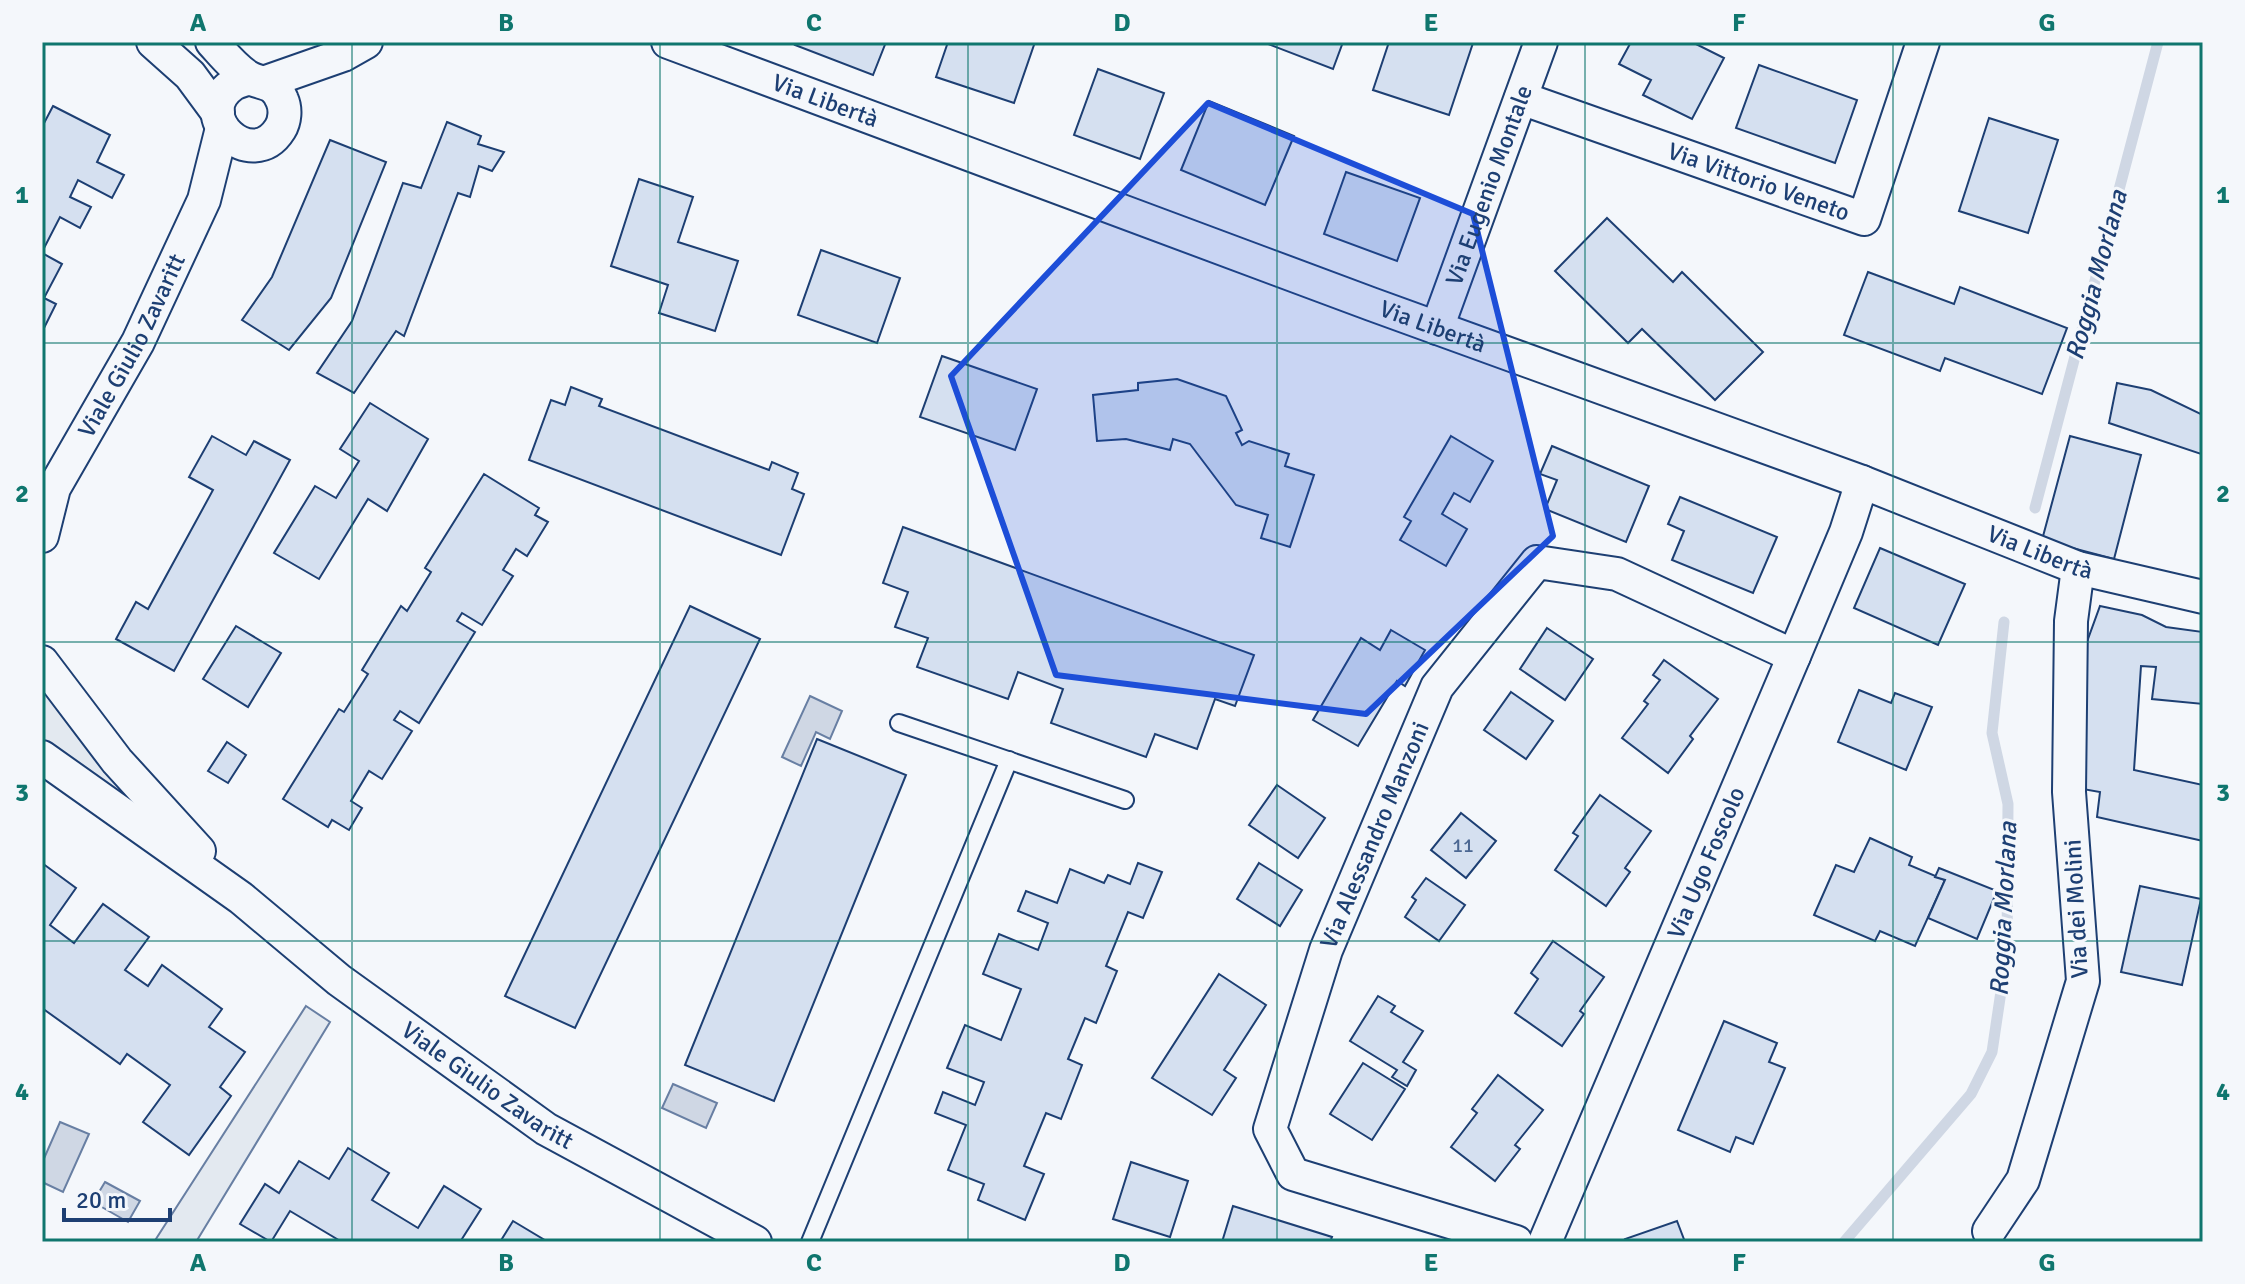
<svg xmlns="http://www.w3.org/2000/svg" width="2245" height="1284" font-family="Signika,sans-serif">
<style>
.green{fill:#e3e9f0;stroke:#687fa3;stroke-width:2}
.water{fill:#cfd7e4;stroke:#687fa3;stroke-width:2}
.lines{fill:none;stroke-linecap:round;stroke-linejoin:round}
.stream{stroke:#cfd7e4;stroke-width:11}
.building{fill:#d5e0f0;stroke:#1d3f73;stroke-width:2}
.service-casing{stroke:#1d3f73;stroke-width:20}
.minor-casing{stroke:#1d3f73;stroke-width:36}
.service{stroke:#f4f7fb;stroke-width:16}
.minor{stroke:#f4f7fb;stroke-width:32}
.marked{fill:#1d4ed8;fill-opacity:0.2;stroke:#1d4ed8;stroke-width:6;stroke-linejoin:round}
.grid{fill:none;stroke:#0f766e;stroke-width:2;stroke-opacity:0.55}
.labels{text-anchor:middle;stroke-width:6;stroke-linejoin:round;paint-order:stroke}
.number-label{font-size:20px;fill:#4b6792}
.street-label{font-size:24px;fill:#1d3f73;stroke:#f4f7fb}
.water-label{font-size:26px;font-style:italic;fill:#1d3f73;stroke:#f4f7fb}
.neatline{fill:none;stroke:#0f766e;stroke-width:3}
.grid-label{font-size:26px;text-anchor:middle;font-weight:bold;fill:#0f766e}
</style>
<rect width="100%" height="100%" fill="#f4f7fb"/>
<g class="green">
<polygon points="42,682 66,721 142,808 109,792 42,740"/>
<polygon points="306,1006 330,1022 196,1242 154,1242"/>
</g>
<g class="water">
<polygon points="810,696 842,711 830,739 816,732 801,766 782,757"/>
<polygon points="673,1084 717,1103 706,1128 662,1108"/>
<polygon points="60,1122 89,1134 63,1192 42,1182 42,1163"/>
<polygon points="105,1182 140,1201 128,1222 93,1202"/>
</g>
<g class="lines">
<g class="stream">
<polyline points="2035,508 2158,42"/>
<polyline points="1844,1242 1971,1094 1992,1052 2007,951 2008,804 1992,733 2004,622"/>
</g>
</g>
<g class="building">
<polygon points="797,42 886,42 873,75 795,45"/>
<polygon points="948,42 1035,42 1014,103 936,77"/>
<polygon points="1263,42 1343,42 1333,69"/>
<polygon points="1389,42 1473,43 1449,115 1373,90"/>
<polygon points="1631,42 1692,42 1724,58 1692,119 1643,95 1651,80 1619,64"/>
<polygon points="1759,65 1857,100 1835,163 1736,128"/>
<polygon points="1098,69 1164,93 1140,159 1074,135"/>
<polygon points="1209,101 1294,136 1265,205 1181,170"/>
<polygon points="53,106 110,135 97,162 124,175 112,198 78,180 70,197 91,207 80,228 60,217 42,252 42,127"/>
<polygon points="1989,118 2058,140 2028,233 1959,211"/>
<polygon points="447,122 481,136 478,144 504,152 492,171 479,166 470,197 458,193 404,336 396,331 354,393 317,373 352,321 403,183 421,188"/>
<polygon points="330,140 386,162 331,298 289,350 242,320 272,277"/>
<polygon points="1346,172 1420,198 1397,261 1324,234"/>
<polygon points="639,179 693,197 678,242 738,261 715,331 659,313 668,285 611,266"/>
<polygon points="1607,218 1673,282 1682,272 1763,352 1715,400 1642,329 1628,343 1555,271"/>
<polygon points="821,250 900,278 877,343 798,315"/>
<polygon points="42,253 62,264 44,298 56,304 44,328"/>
<polygon points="1868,272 1954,304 1960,287 2067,328 2042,394 1945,358 1940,371 1844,335"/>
<polygon points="942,356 1037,389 1015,450 920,417"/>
<polygon points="1177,379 1226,396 1242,430 1236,433 1242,445 1249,441 1289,454 1285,466 1314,475 1290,547 1261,538 1268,515 1236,505 1190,444 1173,439 1170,450 1126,439 1097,441 1093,395 1138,390 1138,383"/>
<polygon points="2117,383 2151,390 2203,415 2201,454 2109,423"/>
<polygon points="571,387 602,399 599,406 769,470 772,462 798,473 792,489 804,494 781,555 529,460 551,400 565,405"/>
<polygon points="370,403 428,439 387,511 368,499 319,579 274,553 315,486 336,498 359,461 340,449"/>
<polygon points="212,436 246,455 254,441 290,460 174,671 116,639 136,602 148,609 213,490 189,477"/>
<polygon points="1451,436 1493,461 1470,502 1454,493 1442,514 1467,529 1446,566 1400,540 1411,521 1404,517"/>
<polygon points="2070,436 2141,455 2114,559 2042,540"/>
<polygon points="1552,446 1649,486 1626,542 1545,509 1557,480 1540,474"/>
<polygon points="484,474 539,508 535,515 548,522 527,556 516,549 503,570 513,576 482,625 462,613 457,621 475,632 419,723 400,711 394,720 412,731 382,779 369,771 351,801 362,808 349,830 332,820 328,827 283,799 339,709 344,712 368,674 362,670 401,606 407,611 431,572 425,568"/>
<polygon points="1680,497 1777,537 1753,593 1672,560 1684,531 1668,524"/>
<polygon points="903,527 1254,655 1235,706 1215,699 1197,749 1155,734 1146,757 1051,723 1063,689 1018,672 1008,699 917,667 928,638 895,627 908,592 883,583"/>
<polygon points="1880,548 1965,584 1938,645 1854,608"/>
<polygon points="690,606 760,639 575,1028 505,996"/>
<polygon points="2100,606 2142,615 2166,627 2203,632 2203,704 2152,699 2156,667 2141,666 2134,770 2203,785 2203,841 2097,817 2100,792 2077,788 2084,650"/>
<polygon points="236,626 281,653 248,707 203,679"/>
<polygon points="1547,628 1593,659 1565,700 1520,669"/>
<polygon points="1391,630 1425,650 1405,686 1397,681 1358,746 1313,720 1361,638 1380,650"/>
<polygon points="1664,660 1718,699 1690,736 1693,739 1668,773 1622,738 1648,704 1644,701 1660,680 1653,675"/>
<polygon points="1859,690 1891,703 1895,693 1932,707 1906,770 1838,742"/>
<polygon points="1511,692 1553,721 1526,759 1484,730"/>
<polygon points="817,739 906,775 774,1101 685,1065"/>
<polygon points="227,742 246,755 228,783 208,771"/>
<polygon points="1277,785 1325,818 1298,858 1249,825"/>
<polygon points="1600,795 1651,831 1625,868 1630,872 1606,906 1555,870 1578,836 1573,833"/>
<polygon points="1461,813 1496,841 1466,878 1431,850"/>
<polygon points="1870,838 1912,857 1909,865 1945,880 1915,946 1880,931 1875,941 1814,915 1836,865 1854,872"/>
<polygon points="42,863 76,888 50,925 74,943 103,904 149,937 125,970 148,986 162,965 222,1009 209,1027 245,1052 220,1087 231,1096 189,1155 143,1122 170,1085 127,1054 120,1064 42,1008"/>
<polygon points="1138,863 1162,872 1143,918 1128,912 1106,966 1117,971 1096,1023 1085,1018 1068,1059 1082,1065 1061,1119 1046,1113 1024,1166 1044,1174 1025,1220 978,1200 984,1184 948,1170 966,1125 935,1113 943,1092 975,1105 984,1082 947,1068 965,1025 1001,1040 1021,989 983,974 999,934 1038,950 1048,923 1018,911 1026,891 1057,903 1070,869 1104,883 1108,875 1130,884"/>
<polygon points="1259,863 1302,890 1280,926 1237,899"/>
<polygon points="1939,868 1997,891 1977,939 1928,918 1945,880 1935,877"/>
<polygon points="1426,878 1465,905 1439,941 1405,917 1416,900 1412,897"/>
<polygon points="2140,886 2201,899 2182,985 2121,972"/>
<polygon points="1553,941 1604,977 1580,1011 1584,1014 1562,1046 1515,1013 1538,979 1531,973"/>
<polygon points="1219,974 1266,1005 1224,1070 1236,1078 1212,1115 1152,1078"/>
<polygon points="1378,996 1395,1006 1391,1012 1423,1031 1403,1062 1416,1070 1407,1086 1392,1077 1397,1070 1350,1041"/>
<polygon points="1724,1021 1777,1043 1769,1062 1785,1068 1753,1144 1736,1137 1730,1152 1678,1130"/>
<polygon points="1363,1063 1405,1089 1372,1140 1330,1114"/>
<polygon points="1498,1075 1543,1110 1515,1145 1520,1149 1495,1181 1451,1147 1477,1113 1472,1109"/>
<polygon points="348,1148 389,1173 372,1200 418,1228 444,1186 481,1209 460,1242 342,1242 290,1211 271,1242 240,1224 265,1184 279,1193 299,1161 329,1179"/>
<polygon points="1131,1162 1188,1181 1170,1237 1113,1219"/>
<polygon points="1233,1206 1332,1237 1330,1242 1222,1242"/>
<polygon points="513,1221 548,1242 500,1242"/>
<polygon points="1677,1221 1685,1242 1626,1242 1625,1239"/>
</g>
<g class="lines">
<g class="service-casing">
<g id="service">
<polyline points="899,723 1125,800"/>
<polyline points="810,1242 1009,760"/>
</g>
</g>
<g class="minor-casing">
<g id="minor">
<polyline points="153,42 190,75 218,113"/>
<path d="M 212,42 C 223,54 234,68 248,77 C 261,85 274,80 282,100 C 286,109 285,121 280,129 C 252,174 189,116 232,85 C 236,82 244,80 249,78"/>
<path id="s1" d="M 668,42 L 1371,304 L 1862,482 L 2078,568 L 2203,597"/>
<polyline points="266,82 343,55 366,42"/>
<path id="s2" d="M 1521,98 L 1864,219 L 1923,42"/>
<path id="s3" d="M 1437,328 L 1541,42"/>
<path id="s4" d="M 42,536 L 54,488 L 138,342 L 204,200 L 222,128"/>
<polyline points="42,662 117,761 199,851"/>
<path id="s5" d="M 42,757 L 241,898 L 339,980 L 546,1129 L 755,1242"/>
<polyline points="1989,1231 2023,1180 2083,981 2069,792 2071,621 2078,568"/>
<path id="s6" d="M 1516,1242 L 1293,1174 L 1270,1129 L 1326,950 L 1437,687 L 1537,562 L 1617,574 L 1794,656"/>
<path id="s7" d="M 1545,1242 L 1794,656 L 1846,532 L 1862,482"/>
</g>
</g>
<use href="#service" class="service"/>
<use href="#minor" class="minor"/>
</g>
<path class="marked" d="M 1208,103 L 1473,214 L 1553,536 L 1366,714 L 1056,675 L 951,376 Z"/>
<path class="grid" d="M 352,42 L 352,1242M 660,42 L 660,1242M 968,42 L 968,1242M 1277,42 L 1277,1242M 1585,42 L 1585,1242M 1893,42 L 1893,1242M 42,343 L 2203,343M 42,642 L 2203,642M 42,941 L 2203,941"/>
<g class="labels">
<g class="number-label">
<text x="1463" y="852">11</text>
</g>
<g class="street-label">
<text dy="8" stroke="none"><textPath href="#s1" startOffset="168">Via Libertà</textPath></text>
<text dy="8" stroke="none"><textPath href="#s2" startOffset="252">Via Vittorio Veneto</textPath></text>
<text dy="8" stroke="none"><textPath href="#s3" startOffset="152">Via Eugenio Montale</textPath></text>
<text dy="8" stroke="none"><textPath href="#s1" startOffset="816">Via Libertà</textPath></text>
<text dy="8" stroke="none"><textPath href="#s4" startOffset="212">Viale Giulio Zavaritt</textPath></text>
<text dy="8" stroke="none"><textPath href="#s1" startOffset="1464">Via Libertà</textPath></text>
<text dy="8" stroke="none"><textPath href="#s6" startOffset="596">Via Alessandro Manzoni</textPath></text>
<text dy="8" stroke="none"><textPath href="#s7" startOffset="412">Via Ugo Foscolo</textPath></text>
<text transform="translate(2076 909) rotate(-93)" y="8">Via dei Molini</text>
<text dy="8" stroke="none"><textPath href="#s5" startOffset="554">Viale Giulio Zavaritt</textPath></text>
</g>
<g class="water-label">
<text transform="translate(2096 275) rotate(-75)" y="9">Roggia Morlana</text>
<text transform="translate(2003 909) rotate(-87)" y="9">Roggia Morlana</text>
</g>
</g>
<rect width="2245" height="1284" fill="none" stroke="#f4f7fb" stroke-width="88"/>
<path d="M64 1208v12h106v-12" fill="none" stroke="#1d3f73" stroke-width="4"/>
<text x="76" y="1208" font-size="24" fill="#1d3f73" stroke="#f4f7fb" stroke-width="6" paint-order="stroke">20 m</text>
<rect x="44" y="44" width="2157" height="1196" class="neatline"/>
<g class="grid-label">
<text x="198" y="31">A</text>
<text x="506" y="31">B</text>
<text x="814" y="31">C</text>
<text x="1122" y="31">D</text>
<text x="1431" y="31">E</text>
<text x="1739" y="31">F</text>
<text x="2047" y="31">G</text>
<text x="22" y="203">1</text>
<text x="2223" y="203">1</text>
<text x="22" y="502">2</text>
<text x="2223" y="502">2</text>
<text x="22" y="801">3</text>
<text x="2223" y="801">3</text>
<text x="22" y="1100">4</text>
<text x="2223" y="1100">4</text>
<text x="198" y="1271">A</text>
<text x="506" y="1271">B</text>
<text x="814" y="1271">C</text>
<text x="1122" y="1271">D</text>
<text x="1431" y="1271">E</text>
<text x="1739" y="1271">F</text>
<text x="2047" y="1271">G</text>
</g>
</svg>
